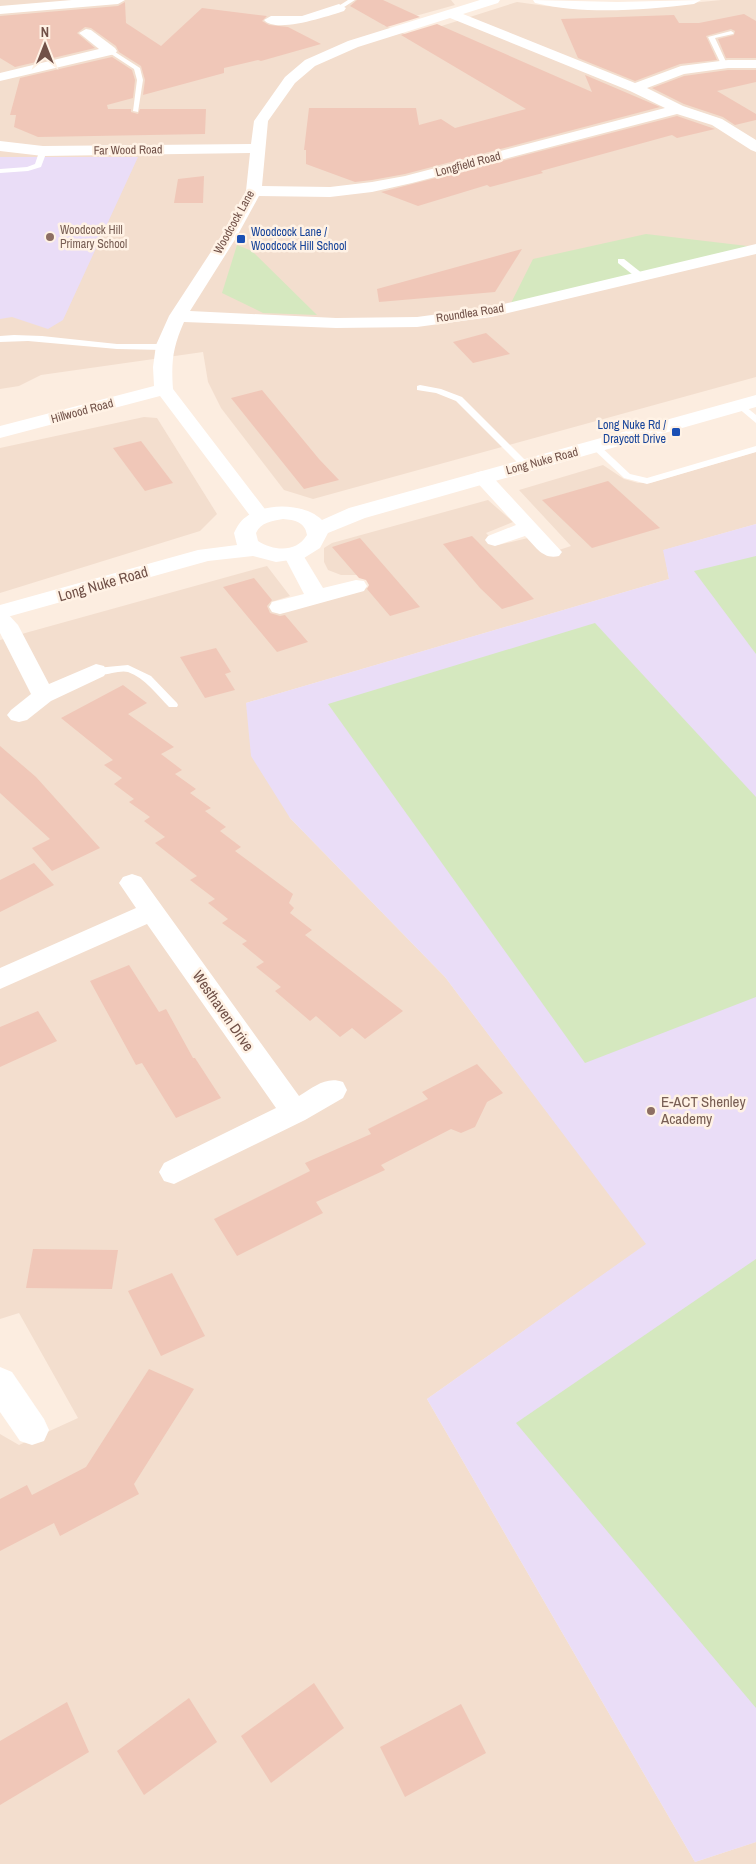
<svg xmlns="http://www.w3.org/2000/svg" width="756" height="1864" font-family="'Archivo Narrow',sans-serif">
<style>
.residential{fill:#f3dece}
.education{fill:#eaddf7}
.green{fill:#d5e8bf}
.building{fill:#f0c7b8}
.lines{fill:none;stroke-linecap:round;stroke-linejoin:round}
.service{fill:#fff;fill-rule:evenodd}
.minor{fill:#fff;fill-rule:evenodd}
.tertiary{fill:#fff;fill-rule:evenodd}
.education-dot{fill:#8d6e63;stroke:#fff2e5;stroke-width:2}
.transit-dot{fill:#1a4fb4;stroke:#fff2e5;stroke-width:2}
.labels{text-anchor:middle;stroke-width:5;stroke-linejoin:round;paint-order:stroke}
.far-street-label{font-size:12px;fill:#715148;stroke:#fff2e5}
.far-education-label{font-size:12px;fill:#785e54;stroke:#fff2e5;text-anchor:start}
.far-transit-label{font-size:12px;fill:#164399;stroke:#fff2e5;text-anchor:start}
.street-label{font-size:15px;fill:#715148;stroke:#fff2e5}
.education-label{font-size:15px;fill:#785e54;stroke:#fff2e5;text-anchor:start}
</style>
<rect width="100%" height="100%" fill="#fcede0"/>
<g class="residential">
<polygon points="0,0 451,0 455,5 383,25 410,36 517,2 546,6 621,10 721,0 756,0 756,377 313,499 284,490 221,408 208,382 203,352 41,375 19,386 0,389"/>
<polygon points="144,417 157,418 217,514 200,531 0,593 0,448"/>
<polygon points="756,452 756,524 664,550 669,579 246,703 290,818 445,977 647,1244 427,1399 695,1862 756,1842 756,1864 0,1864 0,1434 19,1445 78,1418 19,1313 0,1319 0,640 267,566 290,596 271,602 279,614 376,585 368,575 341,575 328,570 324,562 324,548 332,543 488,500 513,522 486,533 498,545 528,538 547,554 571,546 519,490 603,465 624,479 638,483 650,483"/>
</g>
<g class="education">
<polygon points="0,157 138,157 63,320 48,329 12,317 0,319"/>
<polygon points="756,524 756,1842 695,1862 427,1399 646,1244 445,977 290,818 251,756 246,703 669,579 663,550"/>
</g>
<g class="green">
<polygon points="646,234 756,247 509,307 533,259"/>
<polygon points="237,245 252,251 317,315 263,313 222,293"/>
<polygon points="756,556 756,654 694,571"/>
<polygon points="595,623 756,797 756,997 585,1063 328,704"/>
<polygon points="756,1259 756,1708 516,1423"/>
</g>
<g class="building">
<polygon points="357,0 383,0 420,17 387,27 350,6"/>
<polygon points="125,2 126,23 161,46 202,8 267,16 262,21 269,25 288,27 321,44 261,61 258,60 224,68 224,73 143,95 145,80 141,66 119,52 116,46 91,28 85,27 77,33 95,48 15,67 0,58 0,16 118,6"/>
<polygon points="744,14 756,21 756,58 726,58 718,39 734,35 735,31 731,29 706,36 717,60 680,64 635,81 578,58 561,19 674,15 679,23 699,23"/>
<polygon points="437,24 592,92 585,75 660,107 405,174 372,180 355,182 306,164 306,150 304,150 309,108 416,108 419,125 441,119 455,128 526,109 401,35"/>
<polygon points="112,57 132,70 135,80 133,98 107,105 108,109 131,109 131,112 138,114 140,109 206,109 205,134 38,137 14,127 16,115 10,115 20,78"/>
<polygon points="728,70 756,70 756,82 717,91 756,114 756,120 735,125 723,117 684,104 652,88 684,76"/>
<polygon points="677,116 715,129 677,138 672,135 541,171 543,173 490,187 487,185 418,206 381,192"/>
<polygon points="204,176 203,203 174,203 178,179"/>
<polygon points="522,249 495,292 379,302 377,289"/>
<polygon points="486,333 510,354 473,363 453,342"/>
<polygon points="262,390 319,459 339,480 304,489 231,398"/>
<polygon points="141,441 173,483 145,491 113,448"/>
<polygon points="608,481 660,528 592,548 542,500"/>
<polygon points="472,536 534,599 502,609 480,588 443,544"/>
<polygon points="360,538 420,607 390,616 367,589 369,585 366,580 359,578 332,547"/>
<polygon points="254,578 272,600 267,606 270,613 280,616 285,615 308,642 277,652 223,587"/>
<polygon points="216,648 231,672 225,674 235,690 205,698 180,657"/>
<polygon points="123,685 147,703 128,714 174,747 161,754 182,770 175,774 196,789 190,793 211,808 205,811 226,827 220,831 241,847 235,851 293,894 289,903 294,908 290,913 312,930 305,935 403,1011 365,1039 352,1028 340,1037 316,1016 310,1021 275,991 281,987 256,967 264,962 242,944 247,941 222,923 228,919 208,903 215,899 190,880 197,876 155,843 165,837 144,821 150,817 129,802 134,799 114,784 122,778 104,765 113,760 61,718"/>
<polygon points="0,746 36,777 100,848 52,871 32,848 50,839 0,793"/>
<polygon points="34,863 54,885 0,912 0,880"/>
<polygon points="129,965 159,1012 166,1009 193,1058 195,1058 221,1098 176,1118 142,1063 136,1065 90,981"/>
<polygon points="38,1011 57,1041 0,1067 0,1027"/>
<polygon points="477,1064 503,1093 487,1102 475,1127 461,1133 451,1129 381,1165 385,1170 316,1202 323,1213 237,1256 214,1219 310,1171 305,1163 371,1134 368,1129 428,1099 422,1092"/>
<polygon points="33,1249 118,1250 112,1289 26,1288"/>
<polygon points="172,1273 205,1336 161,1356 128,1291"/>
<polygon points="149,1369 194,1389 134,1484 139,1494 60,1536 54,1523 0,1551 0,1499 27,1485 32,1495 86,1467"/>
<polygon points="314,1683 344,1728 271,1783 241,1736"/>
<polygon points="189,1698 217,1742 144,1795 117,1751"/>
<polygon points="67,1702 89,1752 0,1805 0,1741"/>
<polygon points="461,1704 486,1753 405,1797 380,1747"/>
</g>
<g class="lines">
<g class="service">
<polygon points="348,0 355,0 341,9 337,9 337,7"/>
<polygon points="731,31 734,33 733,34 715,38 727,64 724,66 721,64 708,37"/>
<polygon points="108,50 112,50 140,68 143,80 138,112 133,111 137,80 134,69 108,52"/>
<polygon points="40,149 47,151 41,167 28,171 0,173 0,169 27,167 35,164"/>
<polygon points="618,259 624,259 643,274 643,278 637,278 618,263"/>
<polygon points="14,335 42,336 117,344 164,344 168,347 164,350 117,349 28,341 0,342 0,336"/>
<polygon points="420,385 441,389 462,397 528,463 528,467 522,467 456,401 436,393 417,390 417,386"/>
<polygon points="740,402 756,415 756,423 737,407 736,405"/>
<polygon points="595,443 598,444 630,474 647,478 756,446 756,452 647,484 624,478 592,448 592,444"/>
<path d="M 128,665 L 151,676 L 177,703 L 178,705 L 177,707 L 169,707 C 157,695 145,678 128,672 C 117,669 99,680 91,671 L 96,668 Z"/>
</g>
<g class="minor">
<polygon points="72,0 125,0 118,4 0,14 0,6"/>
<path d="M 480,0 L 500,0 L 498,3 L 463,14 L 635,83 L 681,66 L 728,60 L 756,60 L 756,68 L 728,68 L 684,74 L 647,88 L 683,106 L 722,119 L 756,140 L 756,152 L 751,150 L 712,125 L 677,114 L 412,183 L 372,192 L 330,197 L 259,196 L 236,238 L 190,311 L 336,318 L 417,317 L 491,307 L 756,244 L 756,254 L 491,317 L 417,327 L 336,328 L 184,322 C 173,347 171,361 173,389 L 271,517 L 268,521 L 261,523 L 254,521 L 160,396 L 0,438 L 0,426 L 154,386 L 153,367 L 156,345 L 169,316 L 220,238 L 246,191 L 250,153 L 43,156 L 0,151 L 0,141 L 43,146 L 251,144 L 254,121 L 285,77 L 305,60 L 348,41 ZM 450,18 L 630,91 L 665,108 L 405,176 L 372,182 L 330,187 L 262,186 L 268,121 L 295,83 L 315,66 L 358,47 Z"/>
<path d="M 533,0 L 617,2 L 701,0 L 694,4 C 643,10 586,15 535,3 Z"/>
<path d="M 339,4 L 346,8 L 344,11 C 328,16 276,34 264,20 L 271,16 L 302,16 Z"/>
<polygon points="86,29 91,30 115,48 117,51 115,54 0,81 0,73 99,49 79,33"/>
<path d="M 482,471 L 489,473 L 562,552 L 559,556 C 543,560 536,547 525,536 L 495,546 L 488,544 L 485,540 L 488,536 L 516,525 L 472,477 L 475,473 Z"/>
<polygon points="293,548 300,550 323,588 356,580 364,581 367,586 364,591 288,612 280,614 272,612 269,607 272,602 304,594 283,554 286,550"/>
<polygon points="0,612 8,614 18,625 49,684 96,664 104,666 107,671 104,676 51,701 27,720 19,722 11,720 7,715 11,710 31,694 0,633"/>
<path d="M 132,874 L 141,877 L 299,1096 C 314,1087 326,1076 343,1082 L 347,1090 L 343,1098 L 305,1120 L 174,1184 L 164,1181 L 159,1172 L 164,1163 L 276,1108 L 147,924 L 0,989 L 0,968 L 136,908 L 119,883 L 123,877 Z"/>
<polygon points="0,1367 12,1372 44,1419 49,1430 44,1441 32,1445 20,1441 0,1412"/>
</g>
<path class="tertiary" d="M 756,395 L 756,407 L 365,518 L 328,533 L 320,548 L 304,558 L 276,562 L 253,556 L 208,561 L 0,619 L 0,605 L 198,550 L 237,545 L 234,533 C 237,527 240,521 246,517 C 265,502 305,503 322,520 L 349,508 ZM 283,519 C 295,520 305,522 307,535 C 296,553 274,551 258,541 L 256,533 C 261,522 272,521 283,519 Z"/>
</g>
<g class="education-dot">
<circle cx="50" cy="237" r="5"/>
<circle cx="651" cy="1111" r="5"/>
</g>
<g class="transit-dot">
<rect x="236" y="234" width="10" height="10" rx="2.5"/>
<rect x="671" y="427" width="10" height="10" rx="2.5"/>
</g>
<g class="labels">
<g class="far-street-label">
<text transform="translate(128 150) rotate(-1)" y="4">Far Wood Road</text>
<text transform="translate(468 164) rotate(-15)" y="4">Longfield Road</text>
<text transform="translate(234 222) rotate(-61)" y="4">Woodcock Lane</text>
<text transform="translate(470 313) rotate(-9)" y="4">Roundlea Road</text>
<text transform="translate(82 411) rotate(-15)" y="4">Hillwood Road</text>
<text transform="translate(542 461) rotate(-15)" y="4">Long Nuke Road</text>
</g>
<g class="far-education-label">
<text x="60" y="234">Woodcock Hill<tspan x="60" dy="14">Primary School</tspan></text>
</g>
<g class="far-transit-label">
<text x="251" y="236">Woodcock Lane /<tspan x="251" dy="14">Woodcock Hill School</tspan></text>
<text x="666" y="429" text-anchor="end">Long Nuke Rd /<tspan x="666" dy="14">Draycott Drive</tspan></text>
</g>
<g class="street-label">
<text transform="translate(103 584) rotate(-16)" y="5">Long Nuke Road</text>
<text transform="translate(223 1011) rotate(55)" y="5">Westhaven Drive</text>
</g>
<g class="education-label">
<text x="661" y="1107">E-ACT Shenley<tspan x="661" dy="17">Academy</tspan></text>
</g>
</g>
<g transform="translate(45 45)" stroke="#fff2e5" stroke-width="4" paint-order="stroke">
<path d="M0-4L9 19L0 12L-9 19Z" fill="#715148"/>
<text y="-8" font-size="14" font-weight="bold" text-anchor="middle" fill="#715148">N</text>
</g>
</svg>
